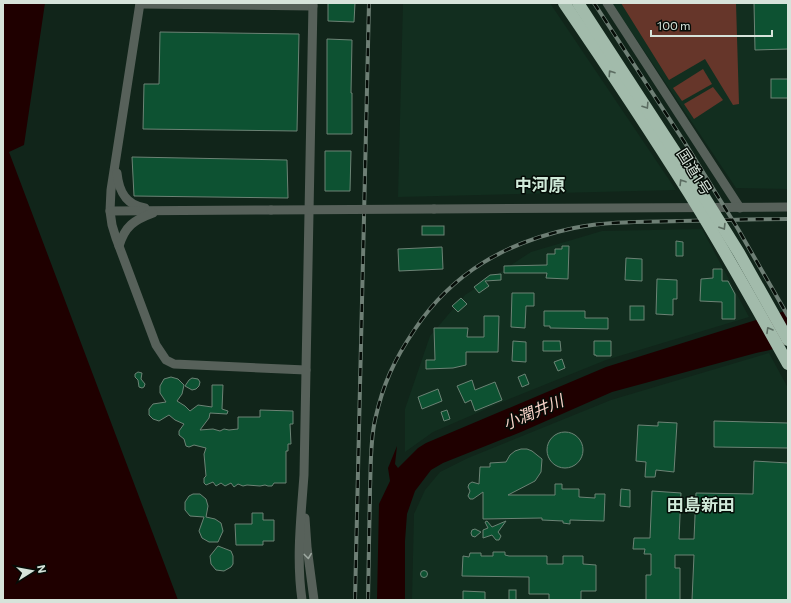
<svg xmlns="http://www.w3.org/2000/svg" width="791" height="603" font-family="Commissioner,'Noto Sans JP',sans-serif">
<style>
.built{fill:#122e1f}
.green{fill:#66362a}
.water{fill:#1f0000}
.building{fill:#0d5232;stroke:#6c8375}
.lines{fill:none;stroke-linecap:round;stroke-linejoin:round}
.minor{stroke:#57615a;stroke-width:9}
.rail-casing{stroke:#6e7f75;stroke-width:4}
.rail{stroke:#050c07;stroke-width:2.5;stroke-dasharray:8;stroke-linecap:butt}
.minor-bridge{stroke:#57615a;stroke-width:9}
.highway-bridge{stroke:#a2bbab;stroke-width:12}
.oneway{stroke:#5b6c61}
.oneway2{stroke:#9da8a0}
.labels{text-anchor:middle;stroke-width:3;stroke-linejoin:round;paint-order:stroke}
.street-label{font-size:15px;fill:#d6e3da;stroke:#050c07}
.water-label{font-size:16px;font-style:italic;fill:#fbd4ca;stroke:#050c07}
.quarter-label{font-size:17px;font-weight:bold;fill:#d0ead9;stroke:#050c07}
</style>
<rect width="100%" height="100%" fill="#11251a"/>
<g class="built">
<polygon points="403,3 550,3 676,190 398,197"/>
<polygon points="612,3 788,3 788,189 736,188"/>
<polygon points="702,229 749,317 606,360 507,400 433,432 405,452 405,409 430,336 465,295 531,252 602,231"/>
<polygon points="769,353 788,388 788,600 412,600 414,514 425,490 440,472 468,458 611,400"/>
</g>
<g class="green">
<polygon points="621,3 736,3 739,104 733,105 705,59 669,80"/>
<polygon points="703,69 712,84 682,101 673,88"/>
<polygon points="713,87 723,100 694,119 684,104"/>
</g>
<g class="water">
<polygon points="3,3 45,3 24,145 9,152 178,600 3,600"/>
<polygon points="788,310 788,344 770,350 756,353 612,392 521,432 443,463 431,470 415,491 407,514 405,541 405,600 377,600 379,504 390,481 388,468 397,446 395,464 398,468 418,448 426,443 606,367"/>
</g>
<g class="building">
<polygon points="328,3 355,3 354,22 328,21"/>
<polygon points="754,3 788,3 788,49 755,50"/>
<polygon points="160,32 299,34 297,131 143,129 144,84 159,84"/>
<polygon points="327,39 352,40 351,93 352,93 352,134 327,134"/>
<rect x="771" y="79" width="17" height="19"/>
<polygon points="325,151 351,151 350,191 325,191"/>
<polygon points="132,157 287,160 288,198 134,196"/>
<rect x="422" y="226" width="22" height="9"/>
<polygon points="676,241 683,242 683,256 676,256"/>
<polygon points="562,246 569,246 568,279 546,278 547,273 504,273 504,266 547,265 547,254 555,254 555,249 562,249"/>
<polygon points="442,247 443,269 399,271 398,249"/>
<polygon points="626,258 642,259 642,281 625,280"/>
<polygon points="713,269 722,269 722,281 728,281 735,294 735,319 722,319 722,302 700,301 701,279 713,278"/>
<polygon points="501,274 501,280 485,281 489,286 479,293 474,287 490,275"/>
<polygon points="657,279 677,280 677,299 673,299 673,315 656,314"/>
<polygon points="512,293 534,293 534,306 526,306 525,328 511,327"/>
<polygon points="461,298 467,304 458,312 452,306"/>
<rect x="630" y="306" width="14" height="14"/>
<polygon points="544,311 585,311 585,318 608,318 608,329 550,328 550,326 544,326"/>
<polygon points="484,316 499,316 498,352 466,352 466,365 453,368 426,369 426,360 435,360 434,328 468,328 467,337 484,337"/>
<polygon points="513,341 526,342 526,362 512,361"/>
<polygon points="543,341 560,341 561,351 543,351"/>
<polygon points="594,341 611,341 611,356 596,356 596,355 594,355"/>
<polygon points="562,359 565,368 558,371 554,362"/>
<polygon points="138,372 142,373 141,379 145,384 144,387 142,388 139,387 138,380 135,377 135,374"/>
<polygon points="525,374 529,384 522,387 518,377"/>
<polygon points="171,377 178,379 184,385 182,394 177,401 185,406 190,411 198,405 212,407 212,385 223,385 222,409 228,411 227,414 210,413 209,418 200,430 213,429 220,431 224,429 229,430 238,429 238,417 260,417 260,410 293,411 293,424 290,424 291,444 288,444 288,451 286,451 286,483 274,483 272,486 268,486 265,485 260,486 247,485 243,486 238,484 234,487 231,483 225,486 221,483 216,486 213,482 206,485 204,483 204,478 206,476 204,454 206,448 194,445 189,447 186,446 184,439 179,435 179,431 184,424 175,420 169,415 159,421 153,419 149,415 149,409 153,404 166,402 160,393 160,386 164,379"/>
<polygon points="192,378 198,379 200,382 199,386 196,389 192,390 185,386 189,380"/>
<polygon points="472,380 475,390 495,382 502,400 475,411 471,400 465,403 457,386"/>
<polygon points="438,389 442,401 422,409 418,397"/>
<polygon points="447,410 450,419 444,421 441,412"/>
<polygon points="714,421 788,423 788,448 714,447"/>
<polygon points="658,422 677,423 674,472 656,470 655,477 645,477 646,462 636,461 638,425 658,426"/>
<circle cx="565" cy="450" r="18"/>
<polygon points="521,449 527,449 532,451 542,459 541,472 535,481 508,495 555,495 555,484 562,484 562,489 579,489 579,497 595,498 595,494 605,494 604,521 570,520 570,524 563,523 563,521 542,520 542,518 483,519 483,492 473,499 470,499 468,496 470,491 468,487 469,484 472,482 479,484 480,467 490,467 490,463 506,462 510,455 515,451"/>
<polygon points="754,461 788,463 788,600 692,600 694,555 675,555 675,568 680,568 680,600 646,600 646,575 651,575 651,554 644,554 645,549 633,549 634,538 650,538 652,491 681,493 679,539 694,539 696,493 753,494"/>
<polygon points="621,489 630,490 630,507 620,506"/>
<polygon points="193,494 200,494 206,499 208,506 206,517 215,519 221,523 223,531 218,542 209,542 202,538 199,531 204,517 190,516 185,510 185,502 189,496"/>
<polygon points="252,513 263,513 263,520 274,520 274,541 263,541 263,545 236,545 235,524 252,524"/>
<polygon points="487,521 492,527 506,521 498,532 501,536 499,540 496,540 492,535 483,538 483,530 488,528 485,522"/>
<polygon points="475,529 481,532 475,537 472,536 471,533 472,530"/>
<polygon points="218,546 231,551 233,556 233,564 231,567 224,571 216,570 211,564 210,556"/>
<polygon points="493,552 505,552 505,555 509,556 547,556 547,564 563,564 563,556 583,556 583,564 596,565 596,591 581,591 581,600 549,600 549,594 529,594 529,577 462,576 463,556 469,557 470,553 481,553 481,556 493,556"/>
<circle cx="424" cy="574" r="3.5"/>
<rect x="509" y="590" width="7" height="10"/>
<polygon points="463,591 485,592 485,600 463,600"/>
</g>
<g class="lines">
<g class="minor">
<polyline points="140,3 111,190 110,211 112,225 116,238 156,345 166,360 174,364 306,370"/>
<polyline points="607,3 740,208"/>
<polyline points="140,4 313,6"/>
<path d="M 117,173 C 119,192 126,205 145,208"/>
<polyline points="434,209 788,207"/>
<polyline points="110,211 271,210"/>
<path d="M 119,246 C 125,226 134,220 153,213"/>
<polyline points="305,518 307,547 314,600"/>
<path d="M 302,600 C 296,558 301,517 304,475 L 313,3"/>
</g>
<g class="rail-casing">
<g id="rail">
<polyline points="594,3 685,143 738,229 788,316"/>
<polyline points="355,600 369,3"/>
<path d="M 368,600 C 369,563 369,526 370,489 C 371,466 370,443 375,420 C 383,384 394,360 415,329 C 453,272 507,242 574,228 C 609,221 645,222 681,221 C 716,220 752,219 788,219"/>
</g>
</g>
<use href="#rail" class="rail"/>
<polyline class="minor-bridge" points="271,210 434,209"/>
<g class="highway-bridge">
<path d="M 564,3 C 607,66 649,129 689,193 C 724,249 756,307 788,364"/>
<polyline points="578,3 698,187 739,253 788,340"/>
</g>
</g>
<defs><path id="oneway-chevron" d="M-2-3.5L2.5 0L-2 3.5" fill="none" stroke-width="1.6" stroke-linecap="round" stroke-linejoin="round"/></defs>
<g class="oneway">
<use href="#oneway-chevron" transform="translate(611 73) rotate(-124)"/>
<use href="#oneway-chevron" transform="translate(646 106) rotate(57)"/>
<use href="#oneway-chevron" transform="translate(682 182) rotate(-122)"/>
<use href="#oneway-chevron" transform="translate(723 227) rotate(58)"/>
<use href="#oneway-chevron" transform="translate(769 330) rotate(-120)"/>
</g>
<use class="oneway2" href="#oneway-chevron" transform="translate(308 556) rotate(83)"/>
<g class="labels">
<g class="street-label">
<text transform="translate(694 172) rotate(58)" y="5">国道1号</text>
</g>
<g class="water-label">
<text transform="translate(533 412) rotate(-23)" y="6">小潤井川</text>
</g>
<g class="quarter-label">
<text x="540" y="191">中河原</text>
<text x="701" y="511">田島新田</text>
</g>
</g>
<rect width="791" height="603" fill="none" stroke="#d6e3da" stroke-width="8"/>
<g transform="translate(32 571) rotate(79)" stroke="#050c07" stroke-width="3" paint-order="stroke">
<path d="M0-3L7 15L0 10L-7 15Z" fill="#d6e3da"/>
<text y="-6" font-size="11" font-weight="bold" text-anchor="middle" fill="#d6e3da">N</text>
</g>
<path d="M651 30v6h121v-6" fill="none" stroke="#d6e3da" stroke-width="2"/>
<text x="657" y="30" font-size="12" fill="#d6e3da" stroke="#050c07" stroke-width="3" paint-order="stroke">100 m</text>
</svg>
